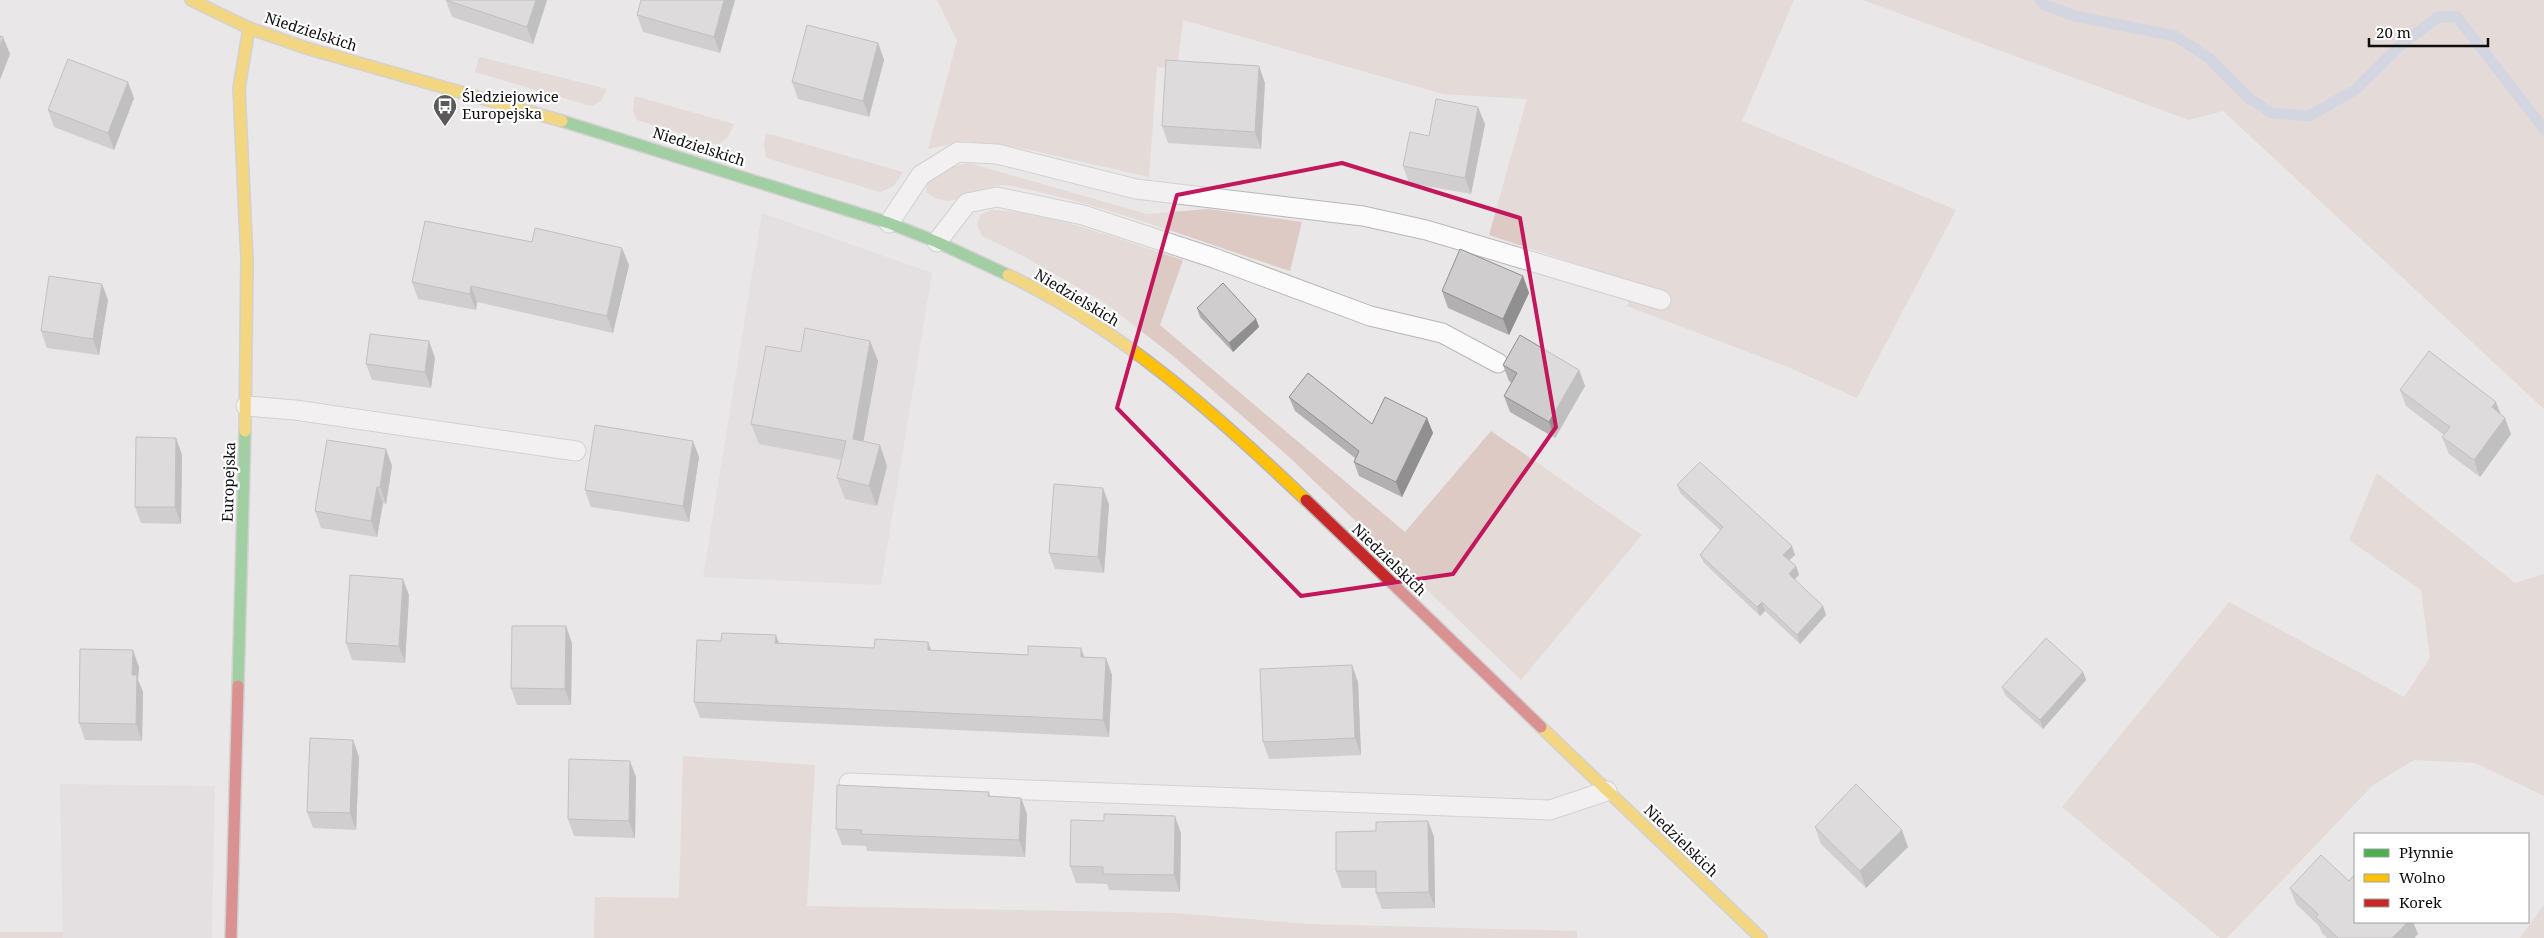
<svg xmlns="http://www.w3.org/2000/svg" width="2544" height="938" font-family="'Noto Serif',serif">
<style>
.built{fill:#ddd7db}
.green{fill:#ddcac4}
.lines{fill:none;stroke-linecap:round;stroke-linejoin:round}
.stream{stroke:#b9c1da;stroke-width:11}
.lane-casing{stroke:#b8b6b6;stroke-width:21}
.fast-casing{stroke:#b8b6b6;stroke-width:14}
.slow-casing{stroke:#b8b6b6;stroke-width:14}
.jam-casing{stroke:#b8b6b6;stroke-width:14}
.lane{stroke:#fcfbfc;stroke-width:19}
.fast{stroke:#4caf50;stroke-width:11}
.slow{stroke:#ffc107;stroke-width:11}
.jam{stroke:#c62828;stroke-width:11}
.wall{fill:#b2b0b1}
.shaded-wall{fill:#919090}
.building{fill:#cfcdce;stroke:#919090}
.marked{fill:none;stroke:#c2185b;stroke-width:4;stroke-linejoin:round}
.labels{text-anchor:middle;stroke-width:4.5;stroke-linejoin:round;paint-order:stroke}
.street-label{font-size:15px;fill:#0f0e0f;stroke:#fff}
.poi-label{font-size:15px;fill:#0f0e0f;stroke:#fff;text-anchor:start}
</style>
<rect width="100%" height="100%" fill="#e9e7e8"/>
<g class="built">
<polygon points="762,213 932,273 881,585 703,577"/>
<polygon points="60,784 215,786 212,938 63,938"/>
</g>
<g class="green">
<polygon points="937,0 1794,0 1742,121 1956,210 1857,398 1788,367 1627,306 1635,283 1489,235 1527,99 1443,94 1183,20 1177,69 1157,67 1149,177 1026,149 964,141 928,149 957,41"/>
<polygon points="1863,0 2544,0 2544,409 2223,111 2189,120"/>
<polygon points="479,57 480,57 607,89 601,101 591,106 475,72"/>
<polygon points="635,96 734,124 728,137 718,145 637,120 633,111"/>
<polygon points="766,133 903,172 894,186 880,192 766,158 764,144"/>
<path d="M 969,163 L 1147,214 L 1208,209 L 1302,222 L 1290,271 C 1198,241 1107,205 1012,186 C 981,179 957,217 926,192 L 928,181 L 944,169 Z"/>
<path d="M 991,210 C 1052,211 1124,242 1183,260 L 1160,325 L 1405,532 L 1491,431 L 1642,535 L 1521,680 L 1288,456 L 1172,355 L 1102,301 L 1025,257 L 982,236 L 977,225 L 980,215 Z"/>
<polygon points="2377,473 2515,583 2544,574 2544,796 2475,763 2414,760 2373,785 2227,938 2220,938 2062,807 2229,602 2404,697 2430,658 2421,590 2349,540"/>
<polygon points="683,756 815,765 807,906 1175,913 1308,924 1577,931 1577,938 594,938 595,897 679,898"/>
<polygon points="2544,905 2544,938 2520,938"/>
<rect x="0" y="932" width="63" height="6"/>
</g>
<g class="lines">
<polyline class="stream" points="2040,0 2045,5 2075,16 2175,36 2209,58 2249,98 2272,113 2309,116 2355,90 2401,45 2438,17 2457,17 2544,129"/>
<g class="lane-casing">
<g id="lane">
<polyline points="889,223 921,175 958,152 997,154 1136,189 1363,216 1426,230 1661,300"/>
<polyline points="937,242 967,203 997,197 1083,215 1214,258 1370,316 1442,333 1498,363"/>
<polyline points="246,406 295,410 576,451"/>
<polyline points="849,783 1550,810 1607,791"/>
</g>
</g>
<g class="fast-casing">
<g id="fast">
<polyline points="562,121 889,223 937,242 1008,275"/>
<polyline points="238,686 245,431"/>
</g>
</g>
<g class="slow-casing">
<g id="slow">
<polyline points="191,0 249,28 306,48 562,121"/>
<path d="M 1008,275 C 1121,329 1216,414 1306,500"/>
<polyline points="245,431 247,260 239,88 249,28"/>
<polyline points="1541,727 1761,938"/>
</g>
</g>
<g class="jam-casing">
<g id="jam">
<polyline points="1306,500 1541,727"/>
<polyline points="231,938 238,686"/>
</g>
</g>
<use href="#lane" class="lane"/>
<use href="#fast" class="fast"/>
<use href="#slow" class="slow"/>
<use href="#jam" class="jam"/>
</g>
<g class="wall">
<polygon points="547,0 533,44 452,17 446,1"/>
<polygon points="735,0 720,53 643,32 637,15"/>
<polygon points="878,43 884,60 869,117 798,99 792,82"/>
<polygon points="1265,83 1261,149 1168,143 1162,126"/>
<polygon points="134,98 114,150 54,127 48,110"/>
<polygon points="1485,124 1471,194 1409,183 1403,166 1429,136"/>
<polygon points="629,265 613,333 477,302 476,310 418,299 412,282"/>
<polygon points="1523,276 1529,293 1509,335 1448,308 1442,291"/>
<polygon points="102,284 108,300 99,355 47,348 41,331"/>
<polygon points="1197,308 1256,319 1259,327 1233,352 1200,317"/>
<polygon points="870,341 878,361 863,441 887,466 877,506 845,499 837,478 842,460 759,444 751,424 801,352"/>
<polygon points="435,358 431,388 372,380 366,364"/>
<polygon points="1503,365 1579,370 1585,386 1555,438 1510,412 1504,396 1512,383 1509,381"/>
<polygon points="2400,390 2501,414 2511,434 2480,477 2449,454 2442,437 2444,435 2406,406"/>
<polygon points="1289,397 1372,424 1427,418 1433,433 1402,497 1359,476 1354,462 1355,458 1295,411"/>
<polygon points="176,438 182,455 181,524 141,523 135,507"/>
<polygon points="386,449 392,466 386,504 383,503 377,537 321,528 315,511"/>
<polygon points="699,457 689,522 591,507 585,490"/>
<polygon points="1677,485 1795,555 1789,560 1796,566 1799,575 1794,579 1823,606 1826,615 1800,644 1765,611 1760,616 1704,563 1700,555 1720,530 1681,494"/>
<polygon points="1109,504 1104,573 1055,569 1049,553"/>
<polygon points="409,595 405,663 352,660 346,643"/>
<polygon points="572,643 571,705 517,705 511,688"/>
<polygon points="779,644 1106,658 1112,675 1109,737 700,718 694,702"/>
<polygon points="139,667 138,680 143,692 142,741 85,740 79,723"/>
<polygon points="2083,672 2086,680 2043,729 2005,695 2002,687"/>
<polygon points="1358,682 1361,755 1269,759 1263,742"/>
<polygon points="353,740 359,757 356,830 313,828 307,812"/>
<polygon points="636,777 635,838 574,836 568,819"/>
<polygon points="989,792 990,796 1021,798 1027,814 1025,857 867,851 866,846 842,845 836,829"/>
<polygon points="1428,821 1434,837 1435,908 1382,909 1376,893 1376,888 1342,888 1336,871 1376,831"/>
<polygon points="1815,827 1908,847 1866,888 1821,844"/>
<polygon points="1181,833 1180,892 1109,890 1107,884 1076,883 1070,866"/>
<polygon points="2290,888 2355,922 2413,922 2418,934 2414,938 2327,938 2322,933 2319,926 2296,904"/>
</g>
<g class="shaded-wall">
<polygon points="536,0 547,0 533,44 527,27"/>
<polygon points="724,0 735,0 720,53 714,37"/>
<polygon points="3,37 10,54 0,80 0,47"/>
<polygon points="878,43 884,60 869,117 863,101"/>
<polygon points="1259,66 1265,83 1261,149 1255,132"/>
<polygon points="128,82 134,98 114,150 108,133"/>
<polygon points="1478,107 1485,124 1471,194 1465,178"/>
<polygon points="622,248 629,265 613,333 607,316"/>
<polygon points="1523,276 1529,293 1509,335 1503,319"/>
<polygon points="102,284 108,300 99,355 93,339"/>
<polygon points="471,286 477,302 476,310 470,294"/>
<polygon points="1256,319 1259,327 1233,352 1229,343"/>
<polygon points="429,341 435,358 431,388 425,372"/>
<polygon points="870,341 878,361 860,460 853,439"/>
<polygon points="1579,370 1585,386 1555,438 1549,422"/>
<polygon points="2496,402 2502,418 2492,407"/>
<polygon points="1427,418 1433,433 1402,497 1396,482"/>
<polygon points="2505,418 2511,434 2480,477 2474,460"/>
<polygon points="176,438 182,455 181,524 175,507"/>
<polygon points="693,441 699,457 689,522 683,506"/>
<polygon points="880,445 887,466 877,506 869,486"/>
<polygon points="386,449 392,466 386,504 380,487"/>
<polygon points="377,487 383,503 377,537 371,521"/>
<polygon points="1103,488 1109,504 1104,573 1098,557"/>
<polygon points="1792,546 1795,555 1786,563 1783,555"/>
<polygon points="1796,566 1799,575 1792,582 1789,574"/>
<polygon points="403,579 409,595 405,663 399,646"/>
<polygon points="1762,602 1765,611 1760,616 1757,607"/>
<polygon points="1823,606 1826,615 1800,644 1797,635"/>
<polygon points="566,626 572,643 571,705 565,689"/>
<polygon points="776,635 782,651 775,643"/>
<polygon points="928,642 934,658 928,650"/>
<polygon points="1081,648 1087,665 1081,657"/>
<polygon points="133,650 139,667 138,680 143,692 142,741 136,724 132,675"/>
<polygon points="1106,658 1112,675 1109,737 1103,720"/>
<polygon points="1352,665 1358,682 1361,755 1355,738"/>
<polygon points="2083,672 2086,680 2043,729 2040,720"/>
<polygon points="353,740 359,757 356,830 350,813"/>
<polygon points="630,761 636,777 635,838 629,821"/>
<polygon points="1021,798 1027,814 1025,857 1019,840"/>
<polygon points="1175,816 1181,833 1180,892 1174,875"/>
<polygon points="1428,821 1434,837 1435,908 1429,892"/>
<polygon points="1902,830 1908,847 1866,888 1860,871"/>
<polygon points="2408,922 2413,922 2418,934 2414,938 2392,938"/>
</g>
<g class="building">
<polygon points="446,0 536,0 527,27"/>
<polygon points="641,0 724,0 714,37 637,15"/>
<polygon points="807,25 878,43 863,101 792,82"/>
<polygon points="0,36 3,37 0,47"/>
<polygon points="68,59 128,82 108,133 48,110"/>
<polygon points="1166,60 1259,66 1255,132 1162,126"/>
<polygon points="1436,99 1478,107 1465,178 1403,166 1410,132 1429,136"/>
<polygon points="425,221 532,242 535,228 622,248 607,316 471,286 470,294 412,282"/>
<polygon points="1460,249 1523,276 1503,319 1442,291"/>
<polygon points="49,276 102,284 93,339 41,331"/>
<polygon points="1223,283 1256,319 1229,343 1197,308"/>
<polygon points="805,328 870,341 853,439 880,445 869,486 837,478 846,441 751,424 766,346 801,352"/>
<polygon points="370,334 429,341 425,372 366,364"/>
<polygon points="1520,335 1579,370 1549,422 1504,396 1517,373 1503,365"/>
<polygon points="2429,351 2496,402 2492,407 2505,418 2474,460 2442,437 2450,427 2400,390"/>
<polygon points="1308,373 1372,424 1385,397 1427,418 1396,482 1354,462 1359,451 1289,397"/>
<polygon points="595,425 693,441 683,506 585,490"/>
<polygon points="136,437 176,438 175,507 135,507"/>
<polygon points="327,440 386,449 380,487 377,487 371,521 315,511"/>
<polygon points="1700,462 1792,546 1783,555 1796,566 1789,574 1823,606 1797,635 1762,602 1757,607 1700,555 1723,527 1677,485"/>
<polygon points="1054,484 1103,488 1098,557 1049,553"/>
<polygon points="350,575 403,579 399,646 346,643"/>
<polygon points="512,626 566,626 565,689 511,688"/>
<polygon points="722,633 776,635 775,643 874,648 875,639 928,642 928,650 1028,655 1028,646 1081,648 1081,657 1106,658 1103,720 694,702 697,640 721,641"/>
<polygon points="2046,638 2083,672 2040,720 2002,687"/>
<polygon points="80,649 133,650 132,675 137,675 136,724 79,723"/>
<polygon points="1352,665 1355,738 1263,742 1260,669"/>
<polygon points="310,738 353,740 350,813 307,812"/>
<polygon points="569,759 630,761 629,821 568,819"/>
<polygon points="1856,784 1902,830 1860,871 1815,827"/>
<polygon points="837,785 989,792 988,796 1021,798 1019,840 861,834 862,830 836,829"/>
<polygon points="1104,814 1175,816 1174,875 1103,874 1103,867 1070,866 1071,820 1104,821"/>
<polygon points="1428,821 1429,892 1376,893 1376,871 1336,871 1336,832 1376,831 1376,822"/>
<polygon points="2321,855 2349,881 2355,874 2355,922 2408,922 2392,938 2338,938 2316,917 2318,914 2290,888"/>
</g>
<path d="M0 0H2544V938H0ZM 1342,163 L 1520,218 L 1556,427 L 1453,574 L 1301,596 L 1117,408 L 1177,195 Z" fill="#e9e7e8" fill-opacity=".55" fill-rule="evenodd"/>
<path class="marked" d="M 1342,163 L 1520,218 L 1556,427 L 1453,574 L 1301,596 L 1117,408 L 1177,195 Z"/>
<defs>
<g id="bus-pin" transform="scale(1.25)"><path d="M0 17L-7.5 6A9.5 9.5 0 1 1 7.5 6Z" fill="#5b5a5b" stroke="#fff"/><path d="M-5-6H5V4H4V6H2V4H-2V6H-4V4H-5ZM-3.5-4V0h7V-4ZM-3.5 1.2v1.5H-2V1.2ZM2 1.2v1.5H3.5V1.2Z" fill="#fff"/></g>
</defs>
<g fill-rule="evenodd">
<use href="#bus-pin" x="445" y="106"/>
</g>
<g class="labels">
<g class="street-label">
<text transform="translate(311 32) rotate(18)" y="5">Niedzielskich</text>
<text transform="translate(699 147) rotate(18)" y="5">Niedzielskich</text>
<text transform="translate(1077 298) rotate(31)" y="5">Niedzielskich</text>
<text transform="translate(229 482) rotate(-88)" y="5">Europejska</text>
<text transform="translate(1389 560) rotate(44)" y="5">Niedzielskich</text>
<text transform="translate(1681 841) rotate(44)" y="5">Niedzielskich</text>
</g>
<g class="poi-label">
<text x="462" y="102">Śledziejowice<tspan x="462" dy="17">Europejska</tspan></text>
</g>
</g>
<rect x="2354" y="833" width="175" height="90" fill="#ffffff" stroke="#9f9f9f"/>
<rect x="2364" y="849" width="25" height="8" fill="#4caf50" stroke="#9f9f9f"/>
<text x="2399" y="858" font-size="15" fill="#0f0e0f">Płynnie</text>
<rect x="2364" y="874" width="25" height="8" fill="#ffc107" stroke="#9f9f9f"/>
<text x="2399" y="883" font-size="15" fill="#0f0e0f">Wolno</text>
<rect x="2364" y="899" width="25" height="8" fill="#c62828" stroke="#9f9f9f"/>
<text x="2399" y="908" font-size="15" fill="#0f0e0f">Korek</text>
<path d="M2369 38v8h119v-8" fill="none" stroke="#0f0e0f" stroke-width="2.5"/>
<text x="2376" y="38" font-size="15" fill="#0f0e0f" stroke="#ffffff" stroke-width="4" paint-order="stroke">20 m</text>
</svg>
